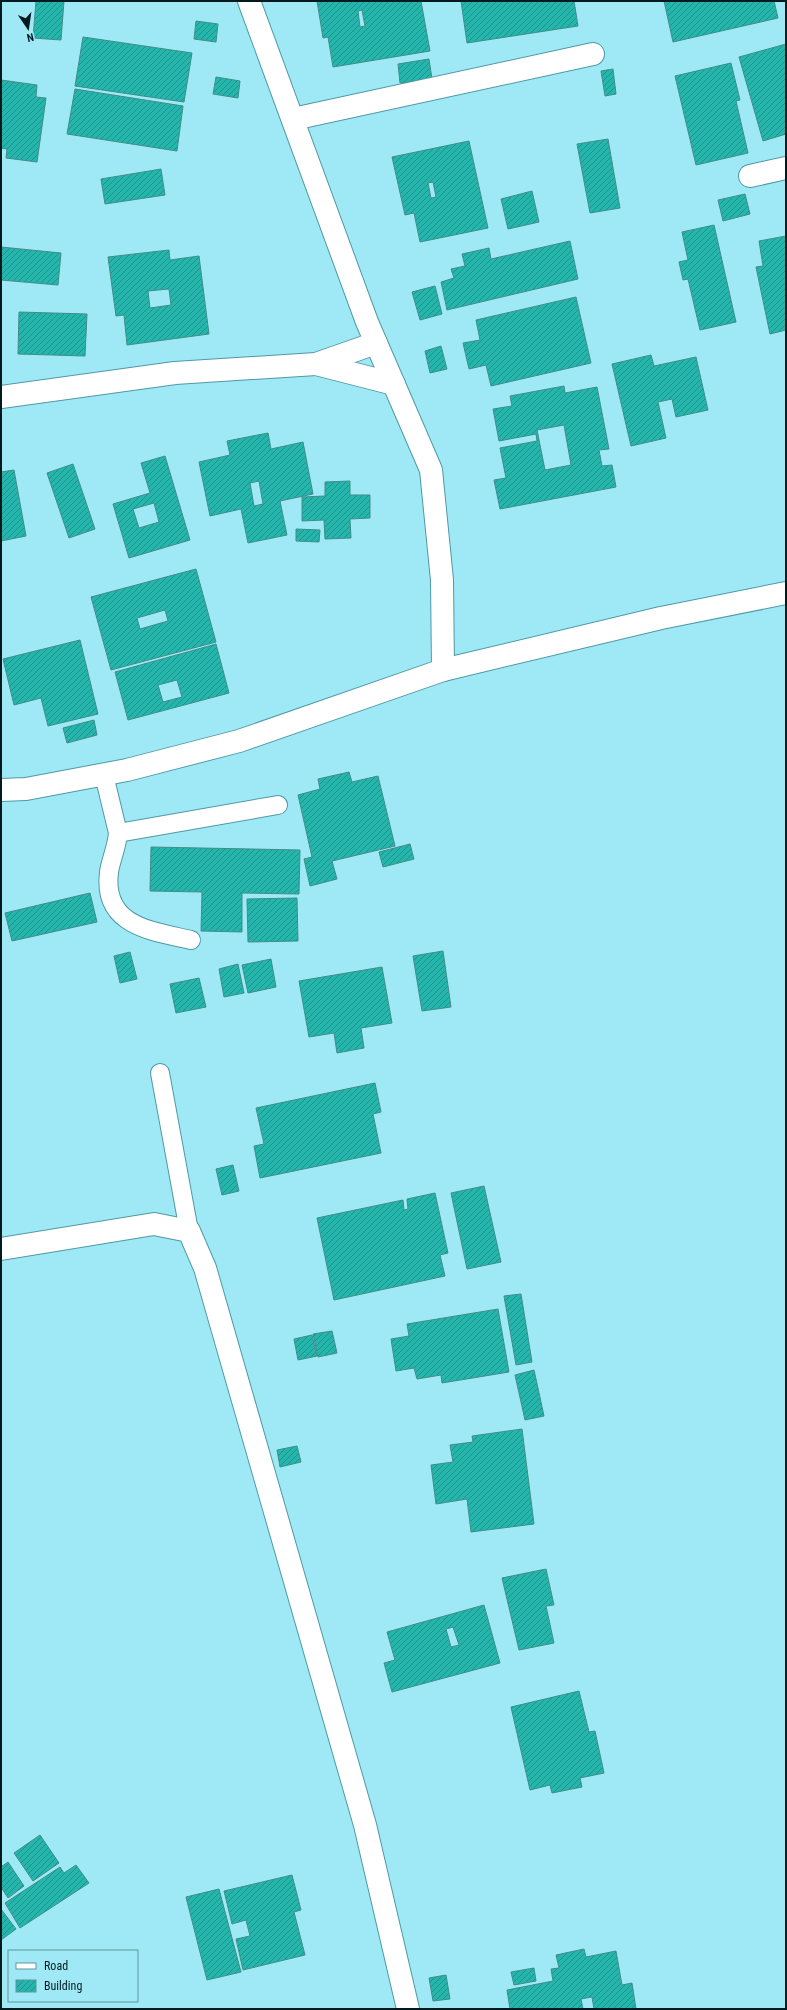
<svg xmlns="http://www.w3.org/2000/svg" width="787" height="2010" font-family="'Roboto Condensed',sans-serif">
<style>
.building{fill:url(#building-hatch);stroke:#418d88;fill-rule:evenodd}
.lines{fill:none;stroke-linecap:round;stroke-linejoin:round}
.service-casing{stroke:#4f99a5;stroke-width:20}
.minor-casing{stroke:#4f99a5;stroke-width:24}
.service{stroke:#fff;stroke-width:18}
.minor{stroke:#fff;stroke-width:22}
</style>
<defs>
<pattern id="building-hatch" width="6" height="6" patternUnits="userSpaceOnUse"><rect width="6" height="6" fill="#24b6ad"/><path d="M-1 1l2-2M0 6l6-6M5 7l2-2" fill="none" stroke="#1d938c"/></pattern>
</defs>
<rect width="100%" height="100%" fill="#9ee9f5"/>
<g class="building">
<polygon points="36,1 64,1 61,40 33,38"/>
<path d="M 317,1 L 421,1 L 430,51 L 333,67 L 328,37 L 323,38 ZM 362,10 L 365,26 L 360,27 L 358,11 Z"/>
<polygon points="461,1 574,1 578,26 467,43"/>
<polygon points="664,1 774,1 778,18 673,42"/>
<polygon points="196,21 218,24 216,42 194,39"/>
<polygon points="83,37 192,53 184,102 75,86"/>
<polygon points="786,44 786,134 763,141 739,57"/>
<polygon points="429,59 432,79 400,83 398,64"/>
<polygon points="731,63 740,100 736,101 748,153 696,165 675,76"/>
<polygon points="613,69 616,94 605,96 601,71"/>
<polygon points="216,77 240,81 238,98 213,94"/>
<polygon points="1,80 37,85 36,97 46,98 37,162 6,158 7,149 1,148"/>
<polygon points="75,89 183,106 177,151 67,134"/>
<polygon points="608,139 620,208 590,213 577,144"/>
<path d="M 469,141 L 488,228 L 420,242 L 414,213 L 405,215 L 392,157 ZM 433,182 L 436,197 L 431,198 L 428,183 Z"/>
<polygon points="161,169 165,195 105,204 101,179"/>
<polygon points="532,191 539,222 508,229 501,199"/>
<polygon points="745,194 750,214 723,221 718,200"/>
<polygon points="714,225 736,322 700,330 688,279 683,280 679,262 688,260 682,232"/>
<polygon points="786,236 786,330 770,334 756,267 763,266 759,241"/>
<polygon points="570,241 578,279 447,310 441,282 454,278 451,269 465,266 462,254 489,248 491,259"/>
<polygon points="1,247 61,253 58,285 1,280"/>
<path d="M 169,250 L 170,260 L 199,256 L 209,334 L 127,345 L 124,315 L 116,316 L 108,257 ZM 169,289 L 171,305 L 150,308 L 148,291 Z"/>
<polygon points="435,286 442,314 420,320 412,292"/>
<polygon points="576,297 591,363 491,386 486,365 469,369 463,343 480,340 476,320"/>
<polygon points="19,312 87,314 85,356 18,354"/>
<polygon points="441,346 447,369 430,373 425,351"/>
<polygon points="651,355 654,366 696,357 708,410 676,417 672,399 658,402 666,438 631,446 612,364"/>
<path d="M 564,386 L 565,393 L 597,387 L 609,449 L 599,450 L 602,466 L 612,465 L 616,487 L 500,509 L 494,480 L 506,478 L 500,448 L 537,441 L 536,434 L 499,441 L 493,409 L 512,406 L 510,396 ZM 564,425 L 571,465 L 545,470 L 537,430 Z"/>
<path d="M 268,433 L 271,449 L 303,442 L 313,494 L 280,501 L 287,535 L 248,543 L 241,509 L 210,516 L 199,462 L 230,455 L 227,441 ZM 259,481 L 263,504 L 254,506 L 250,483 Z"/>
<path d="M 165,456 L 190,540 L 129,558 L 113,504 L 150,493 L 141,463 ZM 154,503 L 159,522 L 139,528 L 133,509 Z"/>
<polygon points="73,464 95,529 69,538 47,473"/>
<polygon points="14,470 26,536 1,541 1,472"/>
<polygon points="350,481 350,495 370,495 370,518 350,519 351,538 325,539 324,520 302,521 302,497 325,496 325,482"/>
<polygon points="296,529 320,530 319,542 296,541"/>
<path d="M 196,569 L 216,642 L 111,670 L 91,597 ZM 165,610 L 168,621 L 140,629 L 137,618 Z"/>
<polygon points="80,640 98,714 48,726 41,698 14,705 3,659"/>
<path d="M 216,644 L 229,693 L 128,720 L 115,672 ZM 177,680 L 182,697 L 163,702 L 158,685 Z"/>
<polygon points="94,720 97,735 67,743 63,728"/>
<polygon points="349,772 352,782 378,776 395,846 332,861 337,879 310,886 304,859 312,857 298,795 320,789 318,779"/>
<polygon points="410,844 414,859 383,867 379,852"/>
<polygon points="151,847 300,850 299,894 242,893 242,932 201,931 202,892 150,891"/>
<polygon points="90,893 97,922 12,941 5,913"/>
<polygon points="297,898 298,941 248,942 247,899"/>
<polygon points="443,951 451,1007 422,1011 413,956"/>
<polygon points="130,952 137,979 120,983 114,956"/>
<polygon points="271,959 276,987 248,993 242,965"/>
<polygon points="238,964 244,993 224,997 219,969"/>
<polygon points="382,967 392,1023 361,1028 364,1048 337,1053 334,1033 309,1037 299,981"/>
<polygon points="199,978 206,1007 176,1013 170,984"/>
<polygon points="375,1083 381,1112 373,1114 381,1153 260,1178 254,1146 264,1144 256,1108"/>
<polygon points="233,1165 239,1191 222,1195 216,1169"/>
<polygon points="484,1186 501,1262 467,1269 451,1193"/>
<polygon points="435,1193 448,1253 440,1255 445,1276 334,1300 317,1218 403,1200 404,1210 408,1209 407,1199"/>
<polygon points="521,1294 532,1362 516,1365 504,1296"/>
<polygon points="498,1309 509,1372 442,1383 441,1375 417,1379 414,1368 396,1371 391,1339 409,1336 407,1324"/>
<polygon points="332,1331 337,1353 318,1357 313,1334"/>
<polygon points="312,1335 317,1356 298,1360 294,1339"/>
<polygon points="534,1370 544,1416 525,1420 515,1375"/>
<polygon points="522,1429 534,1524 471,1532 467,1499 436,1504 431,1465 453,1462 450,1445 473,1442 472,1436"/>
<polygon points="297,1446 301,1462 280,1467 277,1450"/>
<polygon points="546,1569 554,1605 546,1606 554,1643 519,1650 502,1578"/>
<path d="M 484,1605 L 500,1663 L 392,1692 L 384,1663 L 395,1660 L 387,1632 ZM 453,1627 L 459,1645 L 451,1647 L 446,1629 Z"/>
<polygon points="579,1691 589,1732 595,1731 604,1773 580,1778 582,1787 552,1793 550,1785 530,1790 511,1707"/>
<polygon points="40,1835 59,1863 33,1881 14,1853"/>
<polygon points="8,1862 24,1886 8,1898 1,1887 1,1867"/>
<polygon points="76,1865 89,1883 20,1928 5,1903 60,1867 64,1873"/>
<polygon points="292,1875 301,1910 294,1912 305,1955 243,1970 236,1939 250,1936 246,1920 232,1924 224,1891"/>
<polygon points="219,1889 241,1972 207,1980 186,1897"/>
<polygon points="1,1909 16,1929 1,1940"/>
<polygon points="584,1949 586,1957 616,1951 622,1985 632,1983 636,2009 594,2009 592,1997 581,1999 583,2009 510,2009 507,1990 553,1981 551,1969 559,1968 556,1955"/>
<polygon points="534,1968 536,1981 514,1985 511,1972"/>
<polygon points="446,1975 450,1999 433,2001 429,1978"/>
</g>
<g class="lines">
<g class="service-casing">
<g id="service">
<path d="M 104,775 L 118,833 C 117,847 111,859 109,872 C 102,927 153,931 191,940"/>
<polyline points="118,833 278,805"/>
<polyline points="160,1073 189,1231"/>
</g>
</g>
<g class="minor-casing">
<g id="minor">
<polyline points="249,1 367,322 431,470 442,580 443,670"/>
<polyline points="293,119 593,54"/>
<polyline points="750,176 786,168"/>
<polyline points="316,364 394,384"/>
<polyline points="1,397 175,373 316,364 376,343"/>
<polyline points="1,790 26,789 127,770 239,741 443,670 661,618 786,593"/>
<polyline points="1,1249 154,1224 189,1231 205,1268 365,1825 408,2009"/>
</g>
</g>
<use href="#service" class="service"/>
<use href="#minor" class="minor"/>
</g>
<rect width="787" height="2010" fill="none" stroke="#001b20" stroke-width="4"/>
<rect x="8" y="1950" width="130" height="52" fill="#9ee9f5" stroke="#5f97a0"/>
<rect x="16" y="1963" width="20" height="6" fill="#ffffff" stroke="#5f97a0"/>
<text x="44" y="1970" font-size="12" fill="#001b20">Road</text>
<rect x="16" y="1980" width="20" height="12" fill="url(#building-hatch)" stroke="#5f97a0"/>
<text x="44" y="1990" font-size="12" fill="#001b20">Building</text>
<g transform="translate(28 28) rotate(167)" stroke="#9ee9f5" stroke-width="3" paint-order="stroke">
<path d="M0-3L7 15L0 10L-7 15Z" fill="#001b20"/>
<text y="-6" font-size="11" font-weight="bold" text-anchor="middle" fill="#001b20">N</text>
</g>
</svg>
